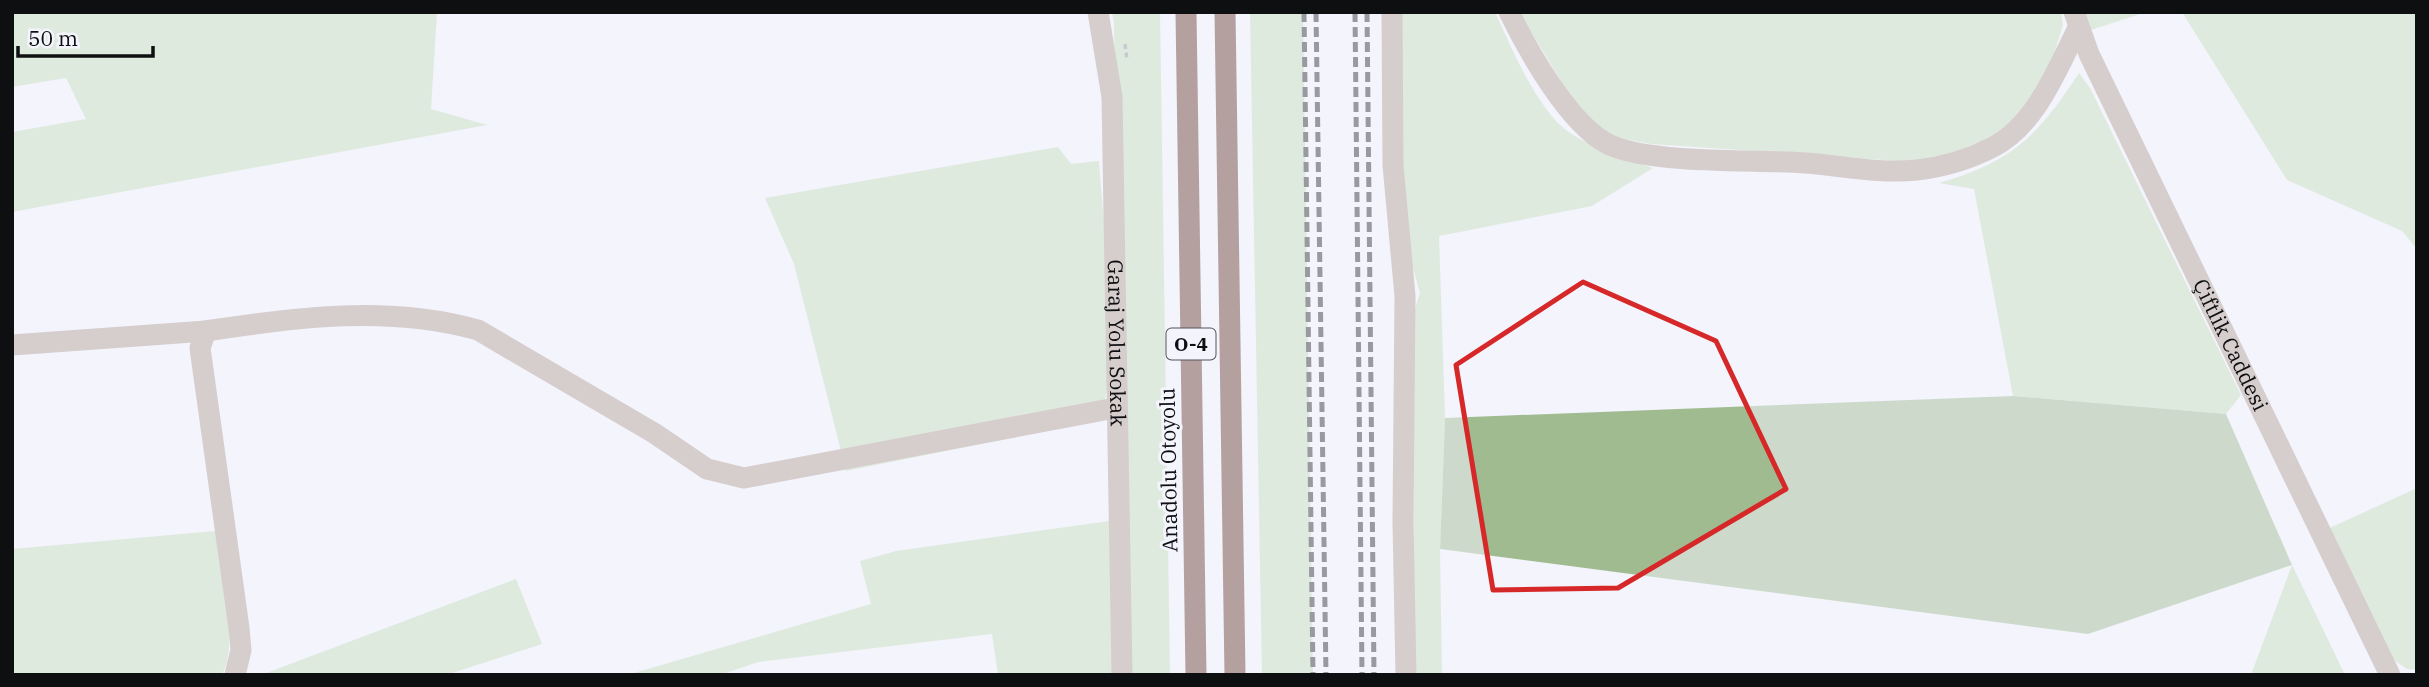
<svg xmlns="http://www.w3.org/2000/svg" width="2429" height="687" font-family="'IBM Plex Serif',serif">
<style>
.green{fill:#c8ddbb}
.forest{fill:#a1bb91}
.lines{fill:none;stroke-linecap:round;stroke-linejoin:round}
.path{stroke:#97989e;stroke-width:3.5;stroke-dasharray:5 3.5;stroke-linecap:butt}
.minor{stroke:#b49d96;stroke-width:21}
.highway{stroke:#673b2f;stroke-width:21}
.rail{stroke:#2c2d30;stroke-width:5;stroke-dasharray:10 5;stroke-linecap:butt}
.marked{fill:none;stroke:#d62828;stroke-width:5;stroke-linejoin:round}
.labels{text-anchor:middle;stroke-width:6;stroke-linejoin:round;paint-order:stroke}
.shield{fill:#f3f4fc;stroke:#535458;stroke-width:2}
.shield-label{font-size:19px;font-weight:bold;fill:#0e0f11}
.street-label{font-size:21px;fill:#0e0f11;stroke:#f3f4fc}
</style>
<rect width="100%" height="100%" fill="#f3f4fc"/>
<g class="green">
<polygon points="12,12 437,12 431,109 487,125 12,212 12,132 86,119 66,78 12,87"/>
<polygon points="1112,12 1160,12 1170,675 1125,675 1114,23"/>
<polygon points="1250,12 1303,12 1313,675 1262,675"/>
<path d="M 1395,12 L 1495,12 C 1511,47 1530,92 1556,121 C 1577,144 1624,157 1653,168 L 1592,206 L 1439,236 L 1445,418 L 1440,549 L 1442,675 L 1414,675 L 1413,314 L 1420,293 L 1401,226 Z"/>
<polygon points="1519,12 2061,12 2063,25 2050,67 2014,128 1928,163 1651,144 1609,136 1580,112"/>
<polygon points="2084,12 2146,12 2091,30"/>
<polygon points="2182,12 2417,12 2417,249 2402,231 2287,180"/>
<path d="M 2079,73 L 2090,88 L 2241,395 L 2226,414 L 2013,396 L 1974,189 L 1939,183 C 2013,161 2037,137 2079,73 Z"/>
<path d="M 1058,147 L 1071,164 L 1099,161 C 1104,236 1122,350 1100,420 L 846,471 L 794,264 L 765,198 Z"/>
<polygon points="2417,488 2417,670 2407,669 2391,658 2321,532"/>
<polygon points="1109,521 1113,675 998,675 992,634 758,662 720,675 627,675 871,604 860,561 896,551"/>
<path d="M 216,531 C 220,567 240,644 222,675 L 12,675 L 12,549 Z"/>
<polygon points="2292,565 2345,675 2251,675"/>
<polygon points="516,579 542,644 446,675 261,675"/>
</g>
<polygon class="forest" points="2013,396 2226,414 2292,565 2088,634 1440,549 1445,418"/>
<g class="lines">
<polyline class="path" points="1125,44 1127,60"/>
<g class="minor">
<path id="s1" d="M 1098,12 L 1112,97 L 1122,675"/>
<polyline points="1392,12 1393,165 1405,296 1403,522 1406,675"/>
<path d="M 1509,12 C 1528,51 1568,122 1606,143 C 1647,165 1756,159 1806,163 C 1843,166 1880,174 1917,170 C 1943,167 1970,159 1993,147 C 2036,125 2057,69 2078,28"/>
<path id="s2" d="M 2074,12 L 2089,54 L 2390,675"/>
<polyline points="12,345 206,331"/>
<path d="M 235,675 L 241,650 L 239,628 L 200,348 L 206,331 C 296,317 389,305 478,330 L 654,433 L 707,469 L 744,478 L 1115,408"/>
</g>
<g class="highway">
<polyline points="1186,12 1196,675"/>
<polyline points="1225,12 1235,675"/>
</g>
<g class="rail">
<polyline points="1304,12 1313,675"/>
<polyline points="1316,12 1326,675"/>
<polyline points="1355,12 1362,675"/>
<polyline points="1367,12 1374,675"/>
</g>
</g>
<path d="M0 0H2429V687H0ZM 1583,282 L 1716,341 L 1786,489 L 1618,588 L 1493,590 L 1456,365 Z" fill="#f3f4fc" fill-opacity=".55" fill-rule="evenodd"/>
<path class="marked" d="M 1583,282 L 1716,341 L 1786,489 L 1618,588 L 1493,590 L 1456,365 Z"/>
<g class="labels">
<rect class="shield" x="1166.5" y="328.5" width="49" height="31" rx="5"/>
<g class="shield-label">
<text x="1191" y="351">O-4</text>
</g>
<g class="street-label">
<text dy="7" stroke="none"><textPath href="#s1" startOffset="332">Garaj Yolu Sokak</textPath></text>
<text dy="7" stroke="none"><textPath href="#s2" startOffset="368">Çiftlik Caddesi</textPath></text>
<text transform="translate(1169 470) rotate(-91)" y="7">Anadolu Otoyolu</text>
</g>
</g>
<rect width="2429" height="687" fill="none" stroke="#0e0f11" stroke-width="28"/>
<path d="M18 46v10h135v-10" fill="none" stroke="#0e0f11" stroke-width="3.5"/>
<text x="28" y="46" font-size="21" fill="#0e0f11" stroke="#f3f4fc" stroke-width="5" paint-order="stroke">50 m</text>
</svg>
